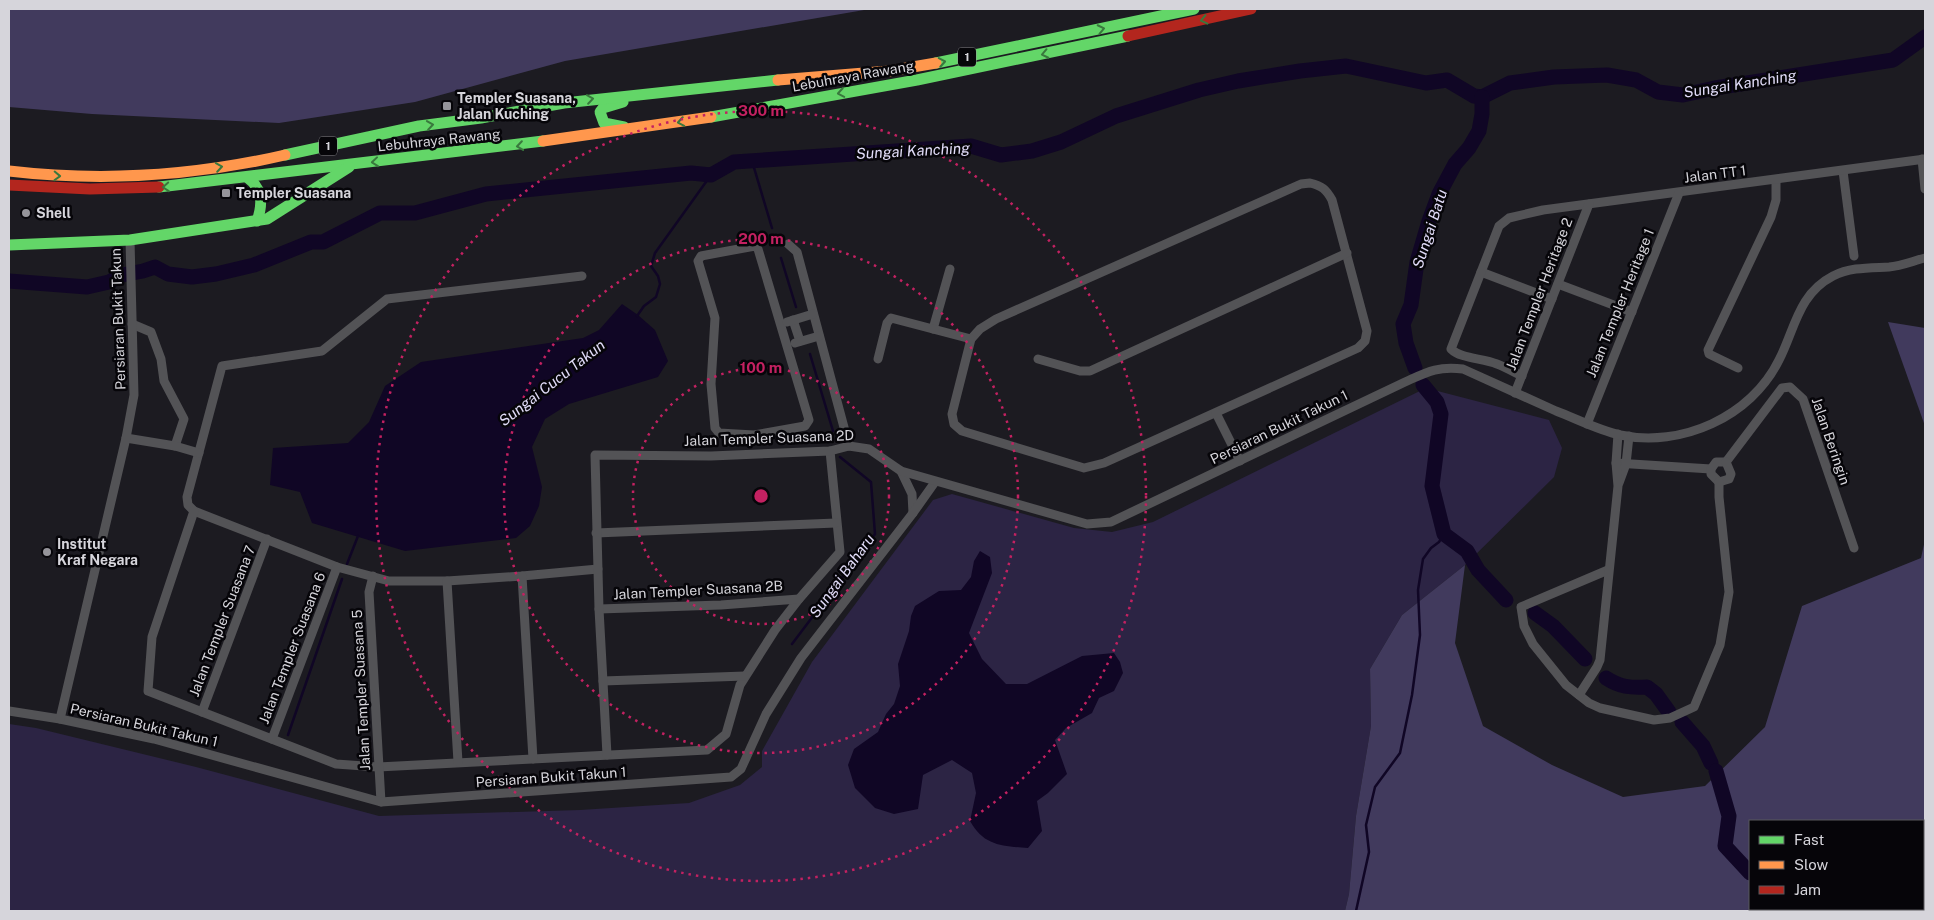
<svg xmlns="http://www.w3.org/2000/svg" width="1934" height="920" font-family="'Public Sans',sans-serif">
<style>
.green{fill:#2c2444}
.forest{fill:#413a5d;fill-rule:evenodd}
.water{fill:#100625}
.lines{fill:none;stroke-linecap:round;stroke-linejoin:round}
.stream{stroke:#100625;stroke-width:2.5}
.river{stroke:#100625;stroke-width:15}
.street{stroke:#535356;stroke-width:9}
.fast{stroke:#63d668;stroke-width:11}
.slow{stroke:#ff974d;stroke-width:11}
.jam{stroke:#b3261e;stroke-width:11}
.oneway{stroke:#39783d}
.ring{fill:none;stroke:#c32161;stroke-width:2.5;stroke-dasharray:2.5 5}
.poi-dot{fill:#95949a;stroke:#060509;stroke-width:2}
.labels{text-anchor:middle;stroke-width:5;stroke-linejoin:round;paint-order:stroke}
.shield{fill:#060509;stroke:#98979c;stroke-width:1}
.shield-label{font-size:12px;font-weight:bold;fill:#d6d5db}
.street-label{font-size:14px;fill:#d6d5db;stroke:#060509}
.poi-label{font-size:14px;font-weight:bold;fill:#d6d5db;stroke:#060509;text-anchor:start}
.water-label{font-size:15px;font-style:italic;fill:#e1dcf8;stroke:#060509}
.centre{fill:#c32161;stroke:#060509;stroke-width:2.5}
.ring-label{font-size:15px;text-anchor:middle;font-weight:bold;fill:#c32161;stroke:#060509;stroke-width:5;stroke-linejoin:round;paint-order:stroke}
</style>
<rect width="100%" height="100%" fill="#1c1b21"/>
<polygon class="green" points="1426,388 1549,420 1562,448 1554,477 1465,565 1402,615 1370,669 1371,726 1356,816 1349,894 1345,911 9,911 9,724 36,728 196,767 379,816 580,810 689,803 740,785 762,767 762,751 812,662 933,500 952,494 1074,528 1112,532 1153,522"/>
<g class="forest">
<polygon points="9,9 870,9 565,61 415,102 279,123 92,114 9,107"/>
<polygon points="1888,322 1925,328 1925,426"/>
<path d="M 1925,540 L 1925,911 L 1345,911 L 1349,894 L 1356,816 L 1371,726 L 1370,669 L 1402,615 L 1465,565 L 1455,643 L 1483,726 L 1552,765 L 1623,797 L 1705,786 L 1765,727 L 1802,606 L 1921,558 ZM 1750,821 L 1923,821 L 1923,909 L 1750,909 Z"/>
</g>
<g class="water">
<polygon points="622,304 638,315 655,330 668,361 658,377 569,404 545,419 532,447 542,487 539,506 530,526 516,538 405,551 312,523 300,492 270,485 273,448 348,443 369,422 385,386 421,362 583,338 599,330"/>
<path d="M 980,551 L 990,557 L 992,573 L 969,633 L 982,659 L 1006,684 L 1027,684 L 1082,656 L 1114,653 L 1120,662 L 1123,673 L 1114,691 L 1099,698 L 1092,713 L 1066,728 L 1055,740 L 1067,774 L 1048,793 L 1037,801 L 1042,831 L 1028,848 C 1002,846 984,846 970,821 L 976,793 L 972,773 L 952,760 L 923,775 L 918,809 L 894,814 L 875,808 L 855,788 L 848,765 L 854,749 L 878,732 L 886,714 L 894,704 L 900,686 L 898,664 L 909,631 L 911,616 L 915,606 L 939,591 L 961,590 L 971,577 L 974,561 Z"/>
</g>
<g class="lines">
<g class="stream">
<polyline points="752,161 772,228"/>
<polyline points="781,258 796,307"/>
<polyline points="637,316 644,306 656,297 660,284 658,276 651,266 655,253 711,175"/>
<polyline points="810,354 833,431"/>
<polyline points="347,564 358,536"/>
<polyline points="792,644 875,534 871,482 840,457"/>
<polyline points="288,735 342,579"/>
<polyline points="1356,911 1369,852 1366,825 1375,787 1400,753 1412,695 1420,635 1418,590 1423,559 1431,548 1439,542 1444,534"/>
</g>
<g class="river">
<polyline points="9,281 87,287 109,282 122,275 143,271 155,267 168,274 192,277 216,274 254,265 311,242 323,242 380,213 415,213 486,194 691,173 711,175 734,162 971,146 1001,155 1032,151 1061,142 1116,116 1199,90 1238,81 1300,71 1346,66 1426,83 1447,80 1474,96 1482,97 1510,83 1554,77 1607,75 1636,80 1658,92 1683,95 1715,88 1893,60 1925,37"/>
<polyline points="1415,368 1406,343 1403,324 1411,305 1417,262 1429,221 1439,194 1455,164 1469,148 1479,131 1482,114 1482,97"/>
<polyline points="1423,385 1437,402 1441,414 1432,486 1444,534 1467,551 1478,570 1506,600"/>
<polyline points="1535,613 1553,626 1585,659"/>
<path d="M 1606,678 C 1620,687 1630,688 1647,687 L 1656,694 L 1669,712"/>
<polyline points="1682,722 1703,746 1711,763"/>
<polyline points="1716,771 1729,816 1725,846 1750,873"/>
<polyline points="1780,909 1782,911"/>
</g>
<g class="street">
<polyline points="1922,159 1925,189"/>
<polyline points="1843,171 1854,256"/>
<path d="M 1310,183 C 1322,186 1326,189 1332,200 L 1367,331 L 1365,341 L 1358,348 L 1104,463 L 1084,468 L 962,431 L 954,424 L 952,414 L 971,339 L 980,329 L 996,319 L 1301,184 Z"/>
<polyline points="788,244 797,252 849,446"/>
<polygon points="755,246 758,249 809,420 805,426 754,435 719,433 715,428 711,384 715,318 698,261 701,256"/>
<polyline points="1481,272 1552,299"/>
<polyline points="582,276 387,299 322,351 222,366 187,497 188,505 194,511 337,567 389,581 447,581 522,576 598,569"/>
<polyline points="1558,284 1632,312"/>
<polyline points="793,320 800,341"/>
<polyline points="787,322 813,314"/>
<polyline points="132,324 151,332 161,359 164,381 184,419 175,446"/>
<polyline points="933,329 950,269"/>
<polyline points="795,343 819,336"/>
<polyline points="878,359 887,323 891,318 971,339"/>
<polyline points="1038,359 1080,371 1090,371 1347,253"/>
<polyline points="1738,368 1709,354 1708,350 1771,217 1776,200 1776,180"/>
<path d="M 1522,376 C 1514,372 1505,367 1497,364 C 1483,358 1461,359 1451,349 L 1499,226 L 1509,218 L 1543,210 L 1925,159"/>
<polyline points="1515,393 1589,204"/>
<polyline points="1216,413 1240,461"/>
<polyline points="1587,424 1679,193"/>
<polyline points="126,438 175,446 199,453"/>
<polyline points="1726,462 1782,388 1790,387 1803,399 1854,548"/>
<polyline points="1616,463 1711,469"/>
<polyline points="901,471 912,494 913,513"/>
<polyline points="1719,482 1711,474 1711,469 1716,462 1726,462"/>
<polyline points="1719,482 1729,479 1731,474 1726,462"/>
<polyline points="1619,483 1626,464 1629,436"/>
<polyline points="194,511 152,637 148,691 336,764 378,767 707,750 726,734 740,685 775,630 799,599 840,552 830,451"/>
<polyline points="596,533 836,523"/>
<polyline points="1608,570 1521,607 1524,626 1533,644 1566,685 1589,703 1600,708 1654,720 1670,718 1694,707 1720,645 1729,592 1719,497 1719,482"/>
<polyline points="373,576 369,592 381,802"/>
<polyline points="522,576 533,759"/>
<polyline points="447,581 458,762"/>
<polyline points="599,609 721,605 799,599"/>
<polyline points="603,681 745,676"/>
<polyline points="1579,695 1597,667 1600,660 1618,486 1616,463 1618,434"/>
<polyline points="9,711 60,719 154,739 381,802 731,777 741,769 766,714 801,658 913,513 935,482"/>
<polyline points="202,712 267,539"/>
<polyline points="60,719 126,438 134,395 130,240"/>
<polyline points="272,739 337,567"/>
<path d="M 607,755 L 599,609 L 595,455 L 711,456 L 830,451 L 849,446 L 869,449 L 901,471 L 1087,524 L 1111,522 L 1405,382 C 1427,372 1437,366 1463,369 C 1494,383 1525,397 1556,411 C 1577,419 1598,430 1620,435 C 1681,448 1751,417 1779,360 C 1795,329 1798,294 1833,276 C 1851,267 1869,268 1889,267 C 1901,266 1913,261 1925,258"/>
</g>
<g class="fast">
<polyline points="936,63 1194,9"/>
<polyline points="623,102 603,108 600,112 604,123 624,127"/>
<polyline points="711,117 917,80 1128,36"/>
<polyline points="285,155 419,126 481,118 564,103 778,80"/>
<path d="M 248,178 C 263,189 263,204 257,221"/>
<polyline points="159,187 543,141"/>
<polyline points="9,245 130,240 267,219 349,167"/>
</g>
<g class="slow">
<polyline points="778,80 889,71 936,63"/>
<polyline points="543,141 711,117"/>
<path d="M 9,171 C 102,182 194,176 285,155"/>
</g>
<g class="jam">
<polyline points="1128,36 1251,9"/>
<polyline points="9,185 90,189 159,187"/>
</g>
</g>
<defs><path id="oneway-chevron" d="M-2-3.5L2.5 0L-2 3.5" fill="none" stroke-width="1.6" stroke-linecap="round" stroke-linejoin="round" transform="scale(1.25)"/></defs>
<g class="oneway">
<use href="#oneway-chevron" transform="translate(1204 20) rotate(167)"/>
<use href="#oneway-chevron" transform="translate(1101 29) rotate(-12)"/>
<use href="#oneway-chevron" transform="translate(1045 54) rotate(168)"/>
<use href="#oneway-chevron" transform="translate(942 62) rotate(-10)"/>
<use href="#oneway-chevron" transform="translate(841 93) rotate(170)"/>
<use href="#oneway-chevron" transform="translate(590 99) rotate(-8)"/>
<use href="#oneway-chevron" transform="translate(681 122) rotate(170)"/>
<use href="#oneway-chevron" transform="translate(430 125) rotate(-8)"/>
<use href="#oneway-chevron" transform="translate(520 146) rotate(172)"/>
<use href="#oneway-chevron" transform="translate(375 162) rotate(174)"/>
<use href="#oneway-chevron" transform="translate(219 167) rotate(-9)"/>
<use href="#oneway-chevron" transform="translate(57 176) rotate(2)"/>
<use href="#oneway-chevron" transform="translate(166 187) rotate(176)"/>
</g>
<g class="ring">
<circle cx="761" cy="496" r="128"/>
<circle cx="761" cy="496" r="257"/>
<circle cx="761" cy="496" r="385"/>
</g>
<g class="poi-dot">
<rect x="442" y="101" width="10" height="10" rx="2.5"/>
<rect x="221" y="188" width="10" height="10" rx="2.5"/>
<circle cx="26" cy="213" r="5"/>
<circle cx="47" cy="552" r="5"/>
</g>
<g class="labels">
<g class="shield">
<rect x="958" y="47.5" width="18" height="19" rx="4"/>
<rect x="319" y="136.5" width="18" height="19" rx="4"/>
</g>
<g class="shield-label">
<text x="967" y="61">1</text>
<text x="328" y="150">1</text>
</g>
<g class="street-label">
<text transform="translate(853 76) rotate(-10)" y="5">Lebuhraya Rawang</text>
<text transform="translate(439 140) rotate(-6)" y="5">Lebuhraya Rawang</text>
<text transform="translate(1715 174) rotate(-7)" y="5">Jalan TT 1</text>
<text transform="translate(1539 294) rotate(-69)" y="5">Jalan Templer Heritage 2</text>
<text transform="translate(1620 303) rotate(-68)" y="5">Jalan Templer Heritage 1</text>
<text transform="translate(118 319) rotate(-92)" y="5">Persiaran Bukit Takun</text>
<text transform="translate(1279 427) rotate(-26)" y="5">Persiaran Bukit Takun 1</text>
<text transform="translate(769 438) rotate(-2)" y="5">Jalan Templer Suasana 2D</text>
<text transform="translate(1831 441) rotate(71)" y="5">Jalan Beringin</text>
<text transform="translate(698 590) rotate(-3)" y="5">Jalan Templer Suasana 2B</text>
<text transform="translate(222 621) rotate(-69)" y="5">Jalan Templer Suasana 7</text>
<text transform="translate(292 648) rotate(-69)" y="5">Jalan Templer Suasana 6</text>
<text transform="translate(361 690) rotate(-93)" y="5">Jalan Templer Suasana 5</text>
<text transform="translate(144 725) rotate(13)" y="5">Persiaran Bukit Takun 1</text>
<text transform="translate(551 777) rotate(-4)" y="5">Persiaran Bukit Takun 1</text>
</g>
<g class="poi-label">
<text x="457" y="103">Templer Suasana,<tspan x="457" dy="16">Jalan Kuching</tspan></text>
<text x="236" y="198">Templer Suasana</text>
<text x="36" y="218">Shell</text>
<text x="57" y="549">Institut<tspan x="57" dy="16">Kraf Negara</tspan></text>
</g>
<g class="water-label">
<text transform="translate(1740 84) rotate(-9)" y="5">Sungai Kanching</text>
<text transform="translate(913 151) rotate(-3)" y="5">Sungai Kanching</text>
<text transform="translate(1430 229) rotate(-72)" y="5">Sungai Batu</text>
<text transform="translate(552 383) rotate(-38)" y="5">Sungai Cucu Takun</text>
<text transform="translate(842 576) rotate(-54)" y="5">Sungai Baharu</text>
</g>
</g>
<circle cx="761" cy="496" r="8" class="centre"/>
<g class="ring-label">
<text x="761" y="116">300 m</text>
<text x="761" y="244">200 m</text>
<text x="761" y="373">100 m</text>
</g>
<rect width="1934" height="920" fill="none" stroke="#d6d5db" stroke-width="20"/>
<rect x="1749" y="820" width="175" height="90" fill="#060509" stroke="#59585d"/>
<rect x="1759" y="836" width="25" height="8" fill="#63d668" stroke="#59585d"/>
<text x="1794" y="845" font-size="15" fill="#d6d5db">Fast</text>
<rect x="1759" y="861" width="25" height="8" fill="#ff974d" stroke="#59585d"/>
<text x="1794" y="870" font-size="15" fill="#d6d5db">Slow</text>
<rect x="1759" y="886" width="25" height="8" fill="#b3261e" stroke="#59585d"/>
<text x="1794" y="895" font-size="15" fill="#d6d5db">Jam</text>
</svg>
